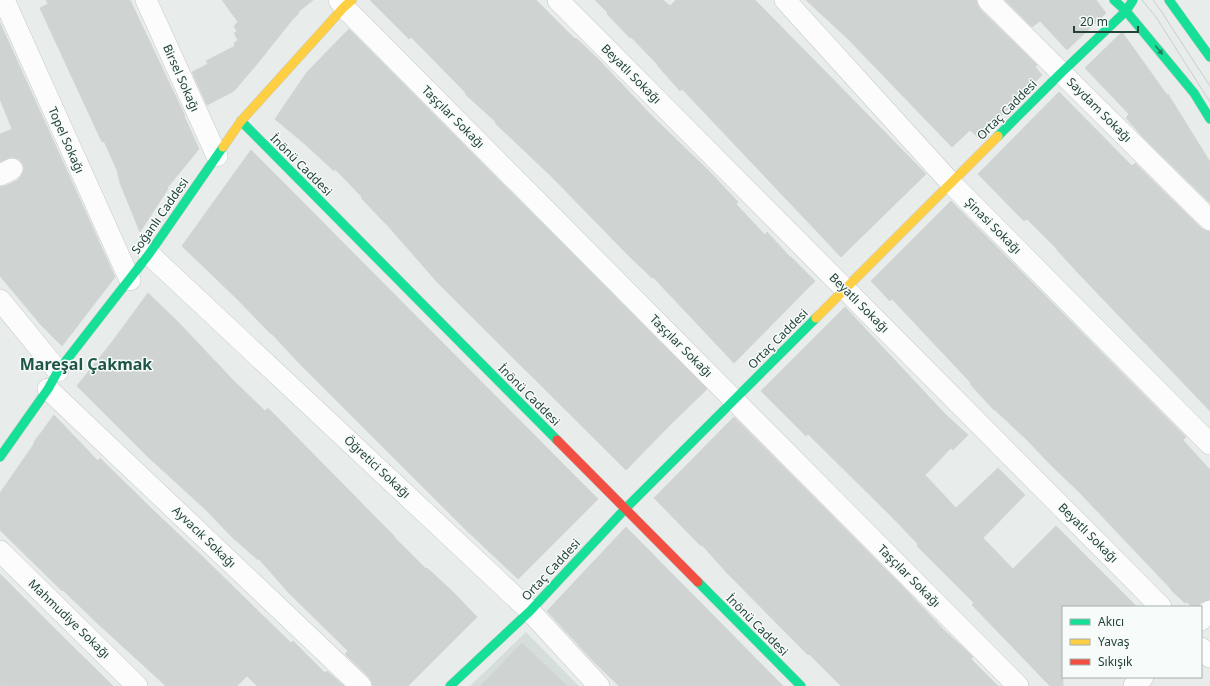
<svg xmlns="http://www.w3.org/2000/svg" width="1210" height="686" font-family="'Noto Sans',sans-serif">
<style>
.built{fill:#d6dedb}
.building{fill:#cfd4d2;stroke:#d1d6d4}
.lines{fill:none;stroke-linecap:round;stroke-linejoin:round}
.street-casing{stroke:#c5cac8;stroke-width:22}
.fast-casing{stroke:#c3cbc8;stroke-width:10}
.slow-casing{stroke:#c3cbc8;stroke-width:10}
.jam-casing{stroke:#c3cbc8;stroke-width:10}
.street{stroke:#fcfcfc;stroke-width:21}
.fast{stroke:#16e098;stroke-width:9}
.slow{stroke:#ffcf43;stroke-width:9}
.jam{stroke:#f24e42;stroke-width:9}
.tram{stroke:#c9cdcc;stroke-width:1}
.oneway{fill:#1e8160}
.labels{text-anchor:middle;stroke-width:3;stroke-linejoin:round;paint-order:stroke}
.street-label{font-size:12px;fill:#24423a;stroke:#f7fbf9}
.district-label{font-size:16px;font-weight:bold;fill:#1f5548;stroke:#f7fbf9}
</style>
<rect width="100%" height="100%" fill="#e8edeb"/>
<polygon class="built" points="526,632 579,686 470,686"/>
<g class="building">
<polygon points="46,0 130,0 185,116 184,116 199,149 167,188 168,189 140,232 120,183 117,170 104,141 102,142 40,8 48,4"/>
<polygon points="222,0 313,0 298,12 299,13 292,20 257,64 234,91 207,105 192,72 208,64 206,61 235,46 234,43 238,40 234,33 237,32 234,26 238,22"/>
<polygon points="370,0 536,0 575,39 576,38 599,60 653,117 709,171 738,202 736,204 765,235 767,232 790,257 791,257 815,281 734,363 653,277 652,278 628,255 551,176 495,123 496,122 465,94 466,93 411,37 409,39"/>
<polygon points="595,0 663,0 670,6 676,0 755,0 926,174 841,257 682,89 680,91 657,65 658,65 631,37 630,38 607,14 608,13"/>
<polygon points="806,0 976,0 977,4 980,9 1037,65 1035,67 1042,75 979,138 970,130 952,147 848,39"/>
<polygon points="1005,0 1096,0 1106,13 1067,50 1040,21 1032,27"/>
<polygon points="0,23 115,277 62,346 41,325 0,276 0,187 5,186 18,180 22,175 24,169 23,164 19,159 13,157 0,162 0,134 12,129 0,99"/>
<polygon points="349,29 707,389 669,426 626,470 438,283 388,226 361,198 362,197 335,169 334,171 306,145 275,119 307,72"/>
<polygon points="1122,32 1167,95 1168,94 1210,162 1210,203 1143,137 1126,118 1129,114 1085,68"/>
<polygon points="1059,92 1132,166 1135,163 1202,229 1207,231 1210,232 1210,411 1080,275 1057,250 1057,249 1027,219 1024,221 978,174"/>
<polygon points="251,150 598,499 518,579 463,527 300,364 271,333 271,334 236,298 182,246"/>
<polygon points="951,201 1186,437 1183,440 1210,470 1210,599 1202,602 1197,607 1192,607 1187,602 1185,603 1171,590 1171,589 1080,493 1050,464 1027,440 995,410 994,410 970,384 971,383 892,299 890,301 871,281"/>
<polygon points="148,293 178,322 232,379 265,411 268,408 395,537 395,538 426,569 427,568 452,591 477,617 408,686 373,686 372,682 369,677 345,654 348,651 288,592 259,559 258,560 232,537 206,510 147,456 77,386 112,342"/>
<polygon points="845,307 945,414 968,435 953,450 951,448 925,475 956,508 998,468 1025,495 983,538 1013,569 1056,526 1137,607 1063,607 1063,686 1050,686 972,605 974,603 917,546 918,544 891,516 808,434 806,436 761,391"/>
<polygon points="54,415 98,461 100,458 154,511 206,560 291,643 293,641 325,673 327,671 344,686 257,686 247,676 237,686 166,686 96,622 63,590 62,591 0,530 0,493 34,444 34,442"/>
<polygon points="734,417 903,587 945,631 973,657 971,659 998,686 841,686 809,654 808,655 728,574 702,545 701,546 654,498"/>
<polygon points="626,527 783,686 619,686 594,662 547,611"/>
<polygon points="0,574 54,628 113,686 0,686"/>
<polygon points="522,643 567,686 480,686"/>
</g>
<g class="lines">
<g class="street-casing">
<g id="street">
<polyline points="4,0 130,280"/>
<polyline points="146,0 217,156"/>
<polyline points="339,0 344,7 1018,686"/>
<polyline points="558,0 1161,607"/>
<polyline points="785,0 951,183 1210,444"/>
<polyline points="988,0 1210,220"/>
<polyline points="0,175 12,169"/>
<polyline points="149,254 530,611 599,686"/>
<polyline points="0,300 58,371"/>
<polyline points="48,389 361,686"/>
<polyline points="0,551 137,686"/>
<polyline points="1201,620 1210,611"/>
<polyline points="1201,648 1210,657"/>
<polyline points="1134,686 1143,677"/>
</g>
</g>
<g class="fast-casing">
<g id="fast">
<polyline points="1114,0 1126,11 1194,93 1210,119"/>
<polyline points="1169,0 1210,57"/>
<polyline points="241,121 557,440"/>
<polyline points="998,136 1061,73 1126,11 1133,0"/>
<polyline points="0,457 48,389 58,371 149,254 223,147"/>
<polyline points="698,582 801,686"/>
<polyline points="450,686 530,611 625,509 816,318"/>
</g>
</g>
<g class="slow-casing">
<g id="slow">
<polyline points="223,147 241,121 344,7 352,0"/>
<polyline points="816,318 998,136"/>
</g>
</g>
<g class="jam-casing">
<polyline id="jam" points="557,440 698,582"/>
</g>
<use href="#street" class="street"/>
<use href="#fast" class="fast"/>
<use href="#slow" class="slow"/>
<use href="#jam" class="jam"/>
<g class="tram">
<polyline points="1142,0 1156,17 1210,102"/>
<polyline points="1153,0 1161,11 1210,86"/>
</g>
</g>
<defs><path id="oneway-solid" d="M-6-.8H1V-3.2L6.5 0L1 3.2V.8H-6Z"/></defs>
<use class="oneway" href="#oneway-solid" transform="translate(1159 50) rotate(50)"/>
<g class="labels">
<g class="street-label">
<text transform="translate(631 74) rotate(45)" y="4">Beyatlı Sokağı</text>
<text transform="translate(181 78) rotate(66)" y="4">Birsel Sokağı</text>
<text transform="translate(1007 110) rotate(-45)" y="4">Ortaç Caddesi</text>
<text transform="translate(1099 110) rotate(45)" y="4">Saydam Sokağı</text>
<text transform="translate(453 117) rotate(45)" y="4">Taşçılar Sokağı</text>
<text transform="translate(66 140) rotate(66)" y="4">Topel Sokağı</text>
<text transform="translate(301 165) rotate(45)" y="4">İnönü Caddesi</text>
<text transform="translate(160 216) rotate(-55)" y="4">Soğanlı Caddesi</text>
<text transform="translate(993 226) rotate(45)" y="4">Şinasi Sokağı</text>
<text transform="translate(859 303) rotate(45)" y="4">Beyatlı Sokağı</text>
<text transform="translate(778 339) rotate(-45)" y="4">Ortaç Caddesi</text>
<text transform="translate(681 346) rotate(45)" y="4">Taşçılar Sokağı</text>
<text transform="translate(529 395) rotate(45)" y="4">İnönü Caddesi</text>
<text transform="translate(377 467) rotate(43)" y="4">Öğretici Sokağı</text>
<text transform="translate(1088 533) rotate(45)" y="4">Beyatlı Sokağı</text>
<text transform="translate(204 537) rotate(44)" y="4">Ayvacık Sokağı</text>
<text transform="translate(551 570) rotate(-47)" y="4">Ortaç Caddesi</text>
<text transform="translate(909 576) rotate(45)" y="4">Taşçılar Sokağı</text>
<text transform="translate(69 619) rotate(44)" y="4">Mahmudiye Sokağı</text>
<text transform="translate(757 625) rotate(45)" y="4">İnönü Caddesi</text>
</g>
<g class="district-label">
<text x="86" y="370">Mareşal Çakmak</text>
</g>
</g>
<rect x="1062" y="606" width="140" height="72" fill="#f7fbf9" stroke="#a3b1ad"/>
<rect x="1070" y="619" width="20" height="6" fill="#16e098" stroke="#a3b1ad"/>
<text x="1098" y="626" font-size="12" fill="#24423a">Akıcı</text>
<rect x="1070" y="639" width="20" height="6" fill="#ffcf43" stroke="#a3b1ad"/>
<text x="1098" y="646" font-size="12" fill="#24423a">Yavaş</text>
<rect x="1070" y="659" width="20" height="6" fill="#f24e42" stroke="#a3b1ad"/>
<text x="1098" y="666" font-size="12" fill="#24423a">Sıkışık</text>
<path d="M1074 26v6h64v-6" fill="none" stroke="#24423a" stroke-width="2"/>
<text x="1080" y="26" font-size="12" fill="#24423a" stroke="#f7fbf9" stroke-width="3" paint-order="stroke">20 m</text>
</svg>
